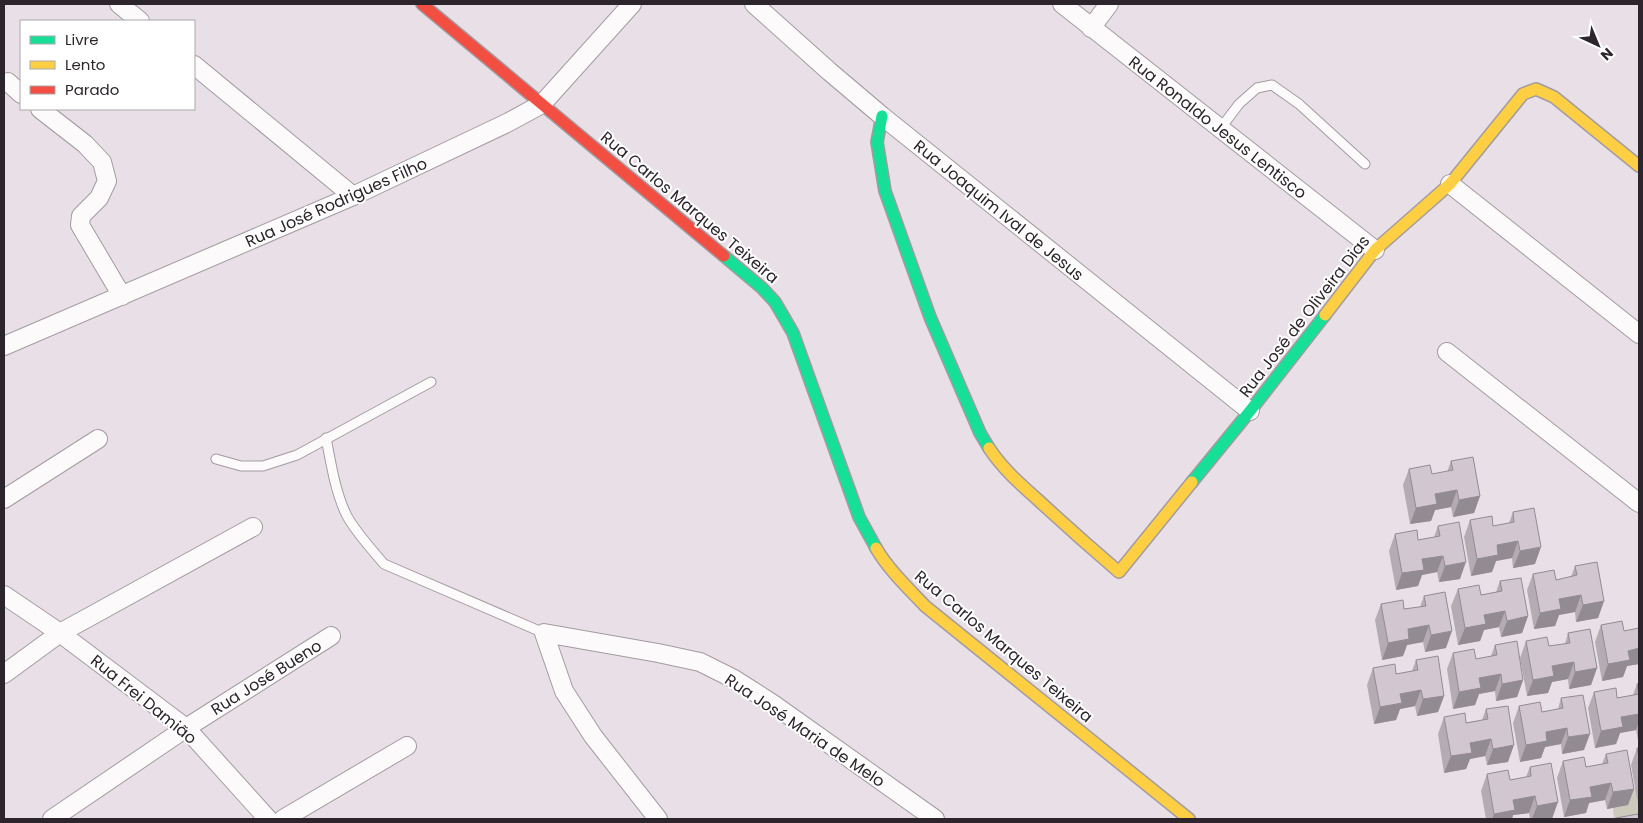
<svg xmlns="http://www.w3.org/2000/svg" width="1643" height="823" font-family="Poppins,sans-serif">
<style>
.green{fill:#cdcabd}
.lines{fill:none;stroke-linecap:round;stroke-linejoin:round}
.lane-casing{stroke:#a29ba0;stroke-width:11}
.street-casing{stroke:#a29ba0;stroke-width:20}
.fast-casing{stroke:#a29ba0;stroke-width:14}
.slow-casing{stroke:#a29ba0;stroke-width:14}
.jam-casing{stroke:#a29ba0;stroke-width:14}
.lane{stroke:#fcfafb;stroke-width:9}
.street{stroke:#fcfafb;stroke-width:18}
.fast{stroke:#16e098;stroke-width:11}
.slow{stroke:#ffcf43;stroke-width:11}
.jam{stroke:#f24e42;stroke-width:11}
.wall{fill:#b5abb3}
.shaded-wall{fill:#938b92}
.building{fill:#d2c7d0;stroke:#938b92}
.labels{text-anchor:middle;stroke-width:4;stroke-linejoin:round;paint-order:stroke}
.street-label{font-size:16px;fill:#2c252b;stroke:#fff}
</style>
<rect width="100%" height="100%" fill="#e9e0e7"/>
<polygon class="green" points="1639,788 1639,819 1614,819 1612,796"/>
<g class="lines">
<g class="lane-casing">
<g id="lane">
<polyline points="1220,129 1239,104 1257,88 1272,85 1299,104 1365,164"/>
<path d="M 326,438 C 331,463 335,491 346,514 C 353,529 373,551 384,564 L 544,633"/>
<polyline points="216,459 241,466 263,466 297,455 431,382"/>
</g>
</g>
<g class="street-casing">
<g id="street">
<polyline points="119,4 140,21"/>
<polyline points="754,4 830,72 882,116 1250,411"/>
<polyline points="1062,4 1375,250"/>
<polyline points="1091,28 1109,4"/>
<polyline points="194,65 353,196"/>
<polyline points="8,82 21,94"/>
<polyline points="40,109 85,144 102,162 107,181 99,198 81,216 80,225 122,296"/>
<polyline points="1450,184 1639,334"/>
<polyline points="4,346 353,196 507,123 542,104 632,4"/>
<polyline points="1447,352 1639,503"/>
<polyline points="4,499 98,439"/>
<polyline points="4,595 60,633 186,728 268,819"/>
<polyline points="4,674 60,633 253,527"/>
<polyline points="52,819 186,728 331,636"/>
<polyline points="283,819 407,746"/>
<polyline points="658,819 593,736 564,691 544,633 658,653 700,662 734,679 773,704 935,819"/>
</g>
</g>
<g class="fast-casing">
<g id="fast">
<polyline points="882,116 877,142 885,191 930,317 980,433 989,448"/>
<polyline points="724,256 762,288 775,302 793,333 859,517 876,548"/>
<polyline points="1192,482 1250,411 1325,315"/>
</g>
</g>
<g class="slow-casing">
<g id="slow">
<polyline points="1325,315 1375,250 1450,184 1523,94 1536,89 1554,97 1639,166"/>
<path d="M 989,448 C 1002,468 1020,484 1037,499 C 1064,524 1091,548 1119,572 L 1192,482"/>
<path d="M 876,548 C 888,569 908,588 925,606 L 1189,819"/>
</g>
</g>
<g class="jam-casing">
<polyline id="jam" points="422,4 724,256"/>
</g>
<use href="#lane" class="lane"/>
<use href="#street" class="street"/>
<use href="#fast" class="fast"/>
<use href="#slow" class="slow"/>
<use href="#jam" class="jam"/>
</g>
<g class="wall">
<polygon points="1451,461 1480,496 1474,513 1453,517 1451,507 1435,510 1431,521 1410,524 1403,485 1409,469 1432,474 1447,472"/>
<polygon points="1513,512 1535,564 1513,568 1512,558 1496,561 1492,572 1471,576 1464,537 1470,520 1493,526 1509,523"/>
<polygon points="1438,526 1460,579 1439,582 1437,572 1422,575 1418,586 1396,590 1389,551 1395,534 1418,540 1434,537"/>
<polygon points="1575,566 1604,601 1598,618 1576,622 1575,612 1559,615 1555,626 1534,629 1527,590 1533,574 1556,580 1571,577"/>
<polygon points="1500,581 1528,616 1522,633 1501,637 1499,627 1484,630 1480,641 1458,645 1451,606 1458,589 1481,595 1496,592"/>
<polygon points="1424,596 1446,648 1425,652 1423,642 1407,645 1403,656 1382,660 1375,620 1381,604 1404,609 1420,607"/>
<polygon points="1601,625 1624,631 1639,628 1639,664 1627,666 1623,677 1602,681 1595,642"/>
<polygon points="1568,633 1597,668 1591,685 1569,689 1568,679 1552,682 1548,693 1527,696 1520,658 1526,641 1549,646 1565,644"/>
<polygon points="1495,645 1523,680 1517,697 1496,701 1495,691 1479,694 1475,705 1453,709 1447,669 1453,653 1476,659 1491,656"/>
<polygon points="1416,660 1444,696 1438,712 1417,716 1415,706 1400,709 1396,720 1374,724 1367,685 1373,668 1396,674 1412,671"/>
<polygon points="1639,683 1639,740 1638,740 1636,730 1620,733 1616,744 1595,748 1588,708 1594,692 1617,698 1633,695 1637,684"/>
<polygon points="1561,698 1584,750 1562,754 1561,744 1545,747 1541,758 1520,762 1513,723 1519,706 1542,712 1558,709"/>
<polygon points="1486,709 1508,762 1487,765 1485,756 1470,759 1466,769 1444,773 1438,734 1444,717 1466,723 1482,720"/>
<polygon points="1637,748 1639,748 1639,804 1638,804 1631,765"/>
<polygon points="1606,754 1634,789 1628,805 1607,809 1605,800 1589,803 1586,813 1564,817 1557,778 1563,761 1586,767 1602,764"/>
<polygon points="1530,767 1552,819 1530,819 1529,813 1513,815 1512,819 1486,819 1481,791 1487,774 1510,780 1526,777"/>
</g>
<g class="shaded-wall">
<polygon points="1457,490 1451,507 1435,510 1431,521 1410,524 1416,508 1435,494"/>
<polygon points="1480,496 1474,513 1453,517 1459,500"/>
<polygon points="1518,541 1512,558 1496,561 1492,572 1471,576 1477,559 1497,545"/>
<polygon points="1541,547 1535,564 1513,568 1520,551"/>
<polygon points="1443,556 1437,572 1422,575 1418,586 1396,590 1402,573 1422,559"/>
<polygon points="1466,562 1460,579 1439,582 1445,566"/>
<polygon points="1581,595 1575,612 1559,615 1555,626 1534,629 1540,613 1559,599"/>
<polygon points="1604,601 1598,618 1576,622 1583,605"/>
<polygon points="1505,611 1499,627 1484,630 1480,641 1458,645 1465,628 1484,615"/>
<polygon points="1528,616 1522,633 1501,637 1507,621"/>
<polygon points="1429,625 1423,642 1407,645 1403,656 1382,660 1388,643 1408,629"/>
<polygon points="1452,631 1446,648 1425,652 1431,635"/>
<polygon points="1639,648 1639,664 1627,666 1623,677 1602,681 1608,664 1628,651"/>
<polygon points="1574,662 1568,679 1552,682 1548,693 1527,696 1533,680 1552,666"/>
<polygon points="1597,668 1591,685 1569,689 1575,672"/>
<polygon points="1501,674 1495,691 1479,694 1475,705 1453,709 1459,692 1479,678"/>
<polygon points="1523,680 1517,697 1496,701 1502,684"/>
<polygon points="1421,690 1415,706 1400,709 1396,720 1374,724 1380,707 1400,694"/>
<polygon points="1444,696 1438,712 1417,716 1423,699"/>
<polygon points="1639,714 1639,722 1636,730 1620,733 1616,744 1595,748 1601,731 1621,717"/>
<polygon points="1567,728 1561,744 1545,747 1541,758 1520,762 1526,745 1546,732"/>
<polygon points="1590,734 1584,750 1562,754 1568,737"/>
<polygon points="1491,739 1485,756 1470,759 1466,769 1444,773 1451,756 1470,743"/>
<polygon points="1514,745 1508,762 1487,765 1493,749"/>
<polygon points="1611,783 1605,800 1589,803 1586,813 1564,817 1570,800 1590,787"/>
<polygon points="1634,789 1628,805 1607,809 1613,792"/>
<polygon points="1535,796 1529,813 1513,815 1512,819 1492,819 1494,814 1513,800"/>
<polygon points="1558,802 1552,819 1532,819 1537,806"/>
</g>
<g class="building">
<polygon points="1473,457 1480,496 1459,500 1457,490 1435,494 1437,504 1416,508 1409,469 1430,465 1432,474 1453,470 1451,461"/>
<polygon points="1534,508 1541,547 1520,551 1518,541 1497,545 1498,555 1477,559 1470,520 1492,516 1493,526 1514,522 1513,512"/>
<polygon points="1459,522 1466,562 1445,566 1443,556 1422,559 1424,570 1402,573 1395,534 1417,530 1418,540 1440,536 1438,526"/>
<polygon points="1597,562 1604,601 1583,605 1581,595 1559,599 1561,609 1540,613 1533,574 1554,570 1556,580 1577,575 1575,566"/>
<polygon points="1521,578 1528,616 1507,621 1505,611 1484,615 1486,624 1465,628 1458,589 1479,585 1481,595 1502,591 1500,581"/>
<polygon points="1445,592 1452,631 1431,635 1429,625 1408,629 1409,639 1388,643 1381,604 1403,600 1404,609 1426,606 1424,596"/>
<polygon points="1622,621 1624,631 1639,628 1639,648 1628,651 1630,660 1608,664 1601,625"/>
<polygon points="1590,629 1597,668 1575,672 1574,662 1552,666 1554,676 1533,680 1526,641 1547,637 1549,646 1570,643 1568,633"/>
<polygon points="1517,641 1523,680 1502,684 1501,674 1479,678 1481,688 1459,692 1453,653 1474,649 1476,659 1497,655 1495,645"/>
<polygon points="1438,656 1444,696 1423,699 1421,690 1400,694 1402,703 1380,707 1373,668 1395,664 1396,674 1418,670 1416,660"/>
<polygon points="1639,683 1639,714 1621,717 1623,727 1601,731 1594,692 1616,688 1617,698 1639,694 1637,684"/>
<polygon points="1583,695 1590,734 1568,737 1567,728 1546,732 1547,741 1526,745 1519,706 1540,702 1542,712 1563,708 1561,698"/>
<polygon points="1508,706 1514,745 1493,749 1491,739 1470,743 1472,753 1451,756 1444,717 1465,713 1466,723 1488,719 1486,709"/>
<polygon points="1637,748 1639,748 1639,758"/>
<polygon points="1627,750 1634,789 1613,792 1611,783 1590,787 1592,797 1570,800 1563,761 1584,757 1586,767 1608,763 1606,754"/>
<polygon points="1551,763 1558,802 1537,806 1535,796 1513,800 1515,810 1494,814 1487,774 1508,770 1510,780 1531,776 1530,767"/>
<polygon points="1638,814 1639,819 1616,819 1616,818"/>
</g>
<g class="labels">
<g class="street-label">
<text transform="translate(1218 127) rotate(38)" y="6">Rua Ronaldo Jesus Lentisco</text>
<text transform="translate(336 202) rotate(-24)" y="6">Rua José Rodrigues Filho</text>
<text transform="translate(690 207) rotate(40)" y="6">Rua Carlos Marques Teixeira</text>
<text transform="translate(999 210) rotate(39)" y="6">Rua Joaquim Ival de Jesus</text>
<text transform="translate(1304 316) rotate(-52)" y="6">Rua José de Oliveira Dias</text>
<text transform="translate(1004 646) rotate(40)" y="6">Rua Carlos Marques Teixeira</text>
<text transform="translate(266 677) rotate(-32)" y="6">Rua José Bueno</text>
<text transform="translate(144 699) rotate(39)" y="6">Rua Frei Damião</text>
<text transform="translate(805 730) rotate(34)" y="6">Rua José Maria de Melo</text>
</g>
</g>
<rect width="1643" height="823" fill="none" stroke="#2c252b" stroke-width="10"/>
<rect x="20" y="20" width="175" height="90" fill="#ffffff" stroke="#aba8aa"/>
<rect x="30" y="36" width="25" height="8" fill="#16e098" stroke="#aba8aa"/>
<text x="65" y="45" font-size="15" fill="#2c252b">Livre</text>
<rect x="30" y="61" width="25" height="8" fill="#ffcf43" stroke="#aba8aa"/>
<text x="65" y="70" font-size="15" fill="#2c252b">Lento</text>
<rect x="30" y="86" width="25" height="8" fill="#f24e42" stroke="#aba8aa"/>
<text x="65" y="95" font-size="15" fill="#2c252b">Parado</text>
<g transform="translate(1598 45) rotate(136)" stroke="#ffffff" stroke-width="4" paint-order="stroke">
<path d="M0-4L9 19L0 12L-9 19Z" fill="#2c252b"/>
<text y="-8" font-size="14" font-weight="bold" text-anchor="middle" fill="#2c252b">N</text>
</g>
</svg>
